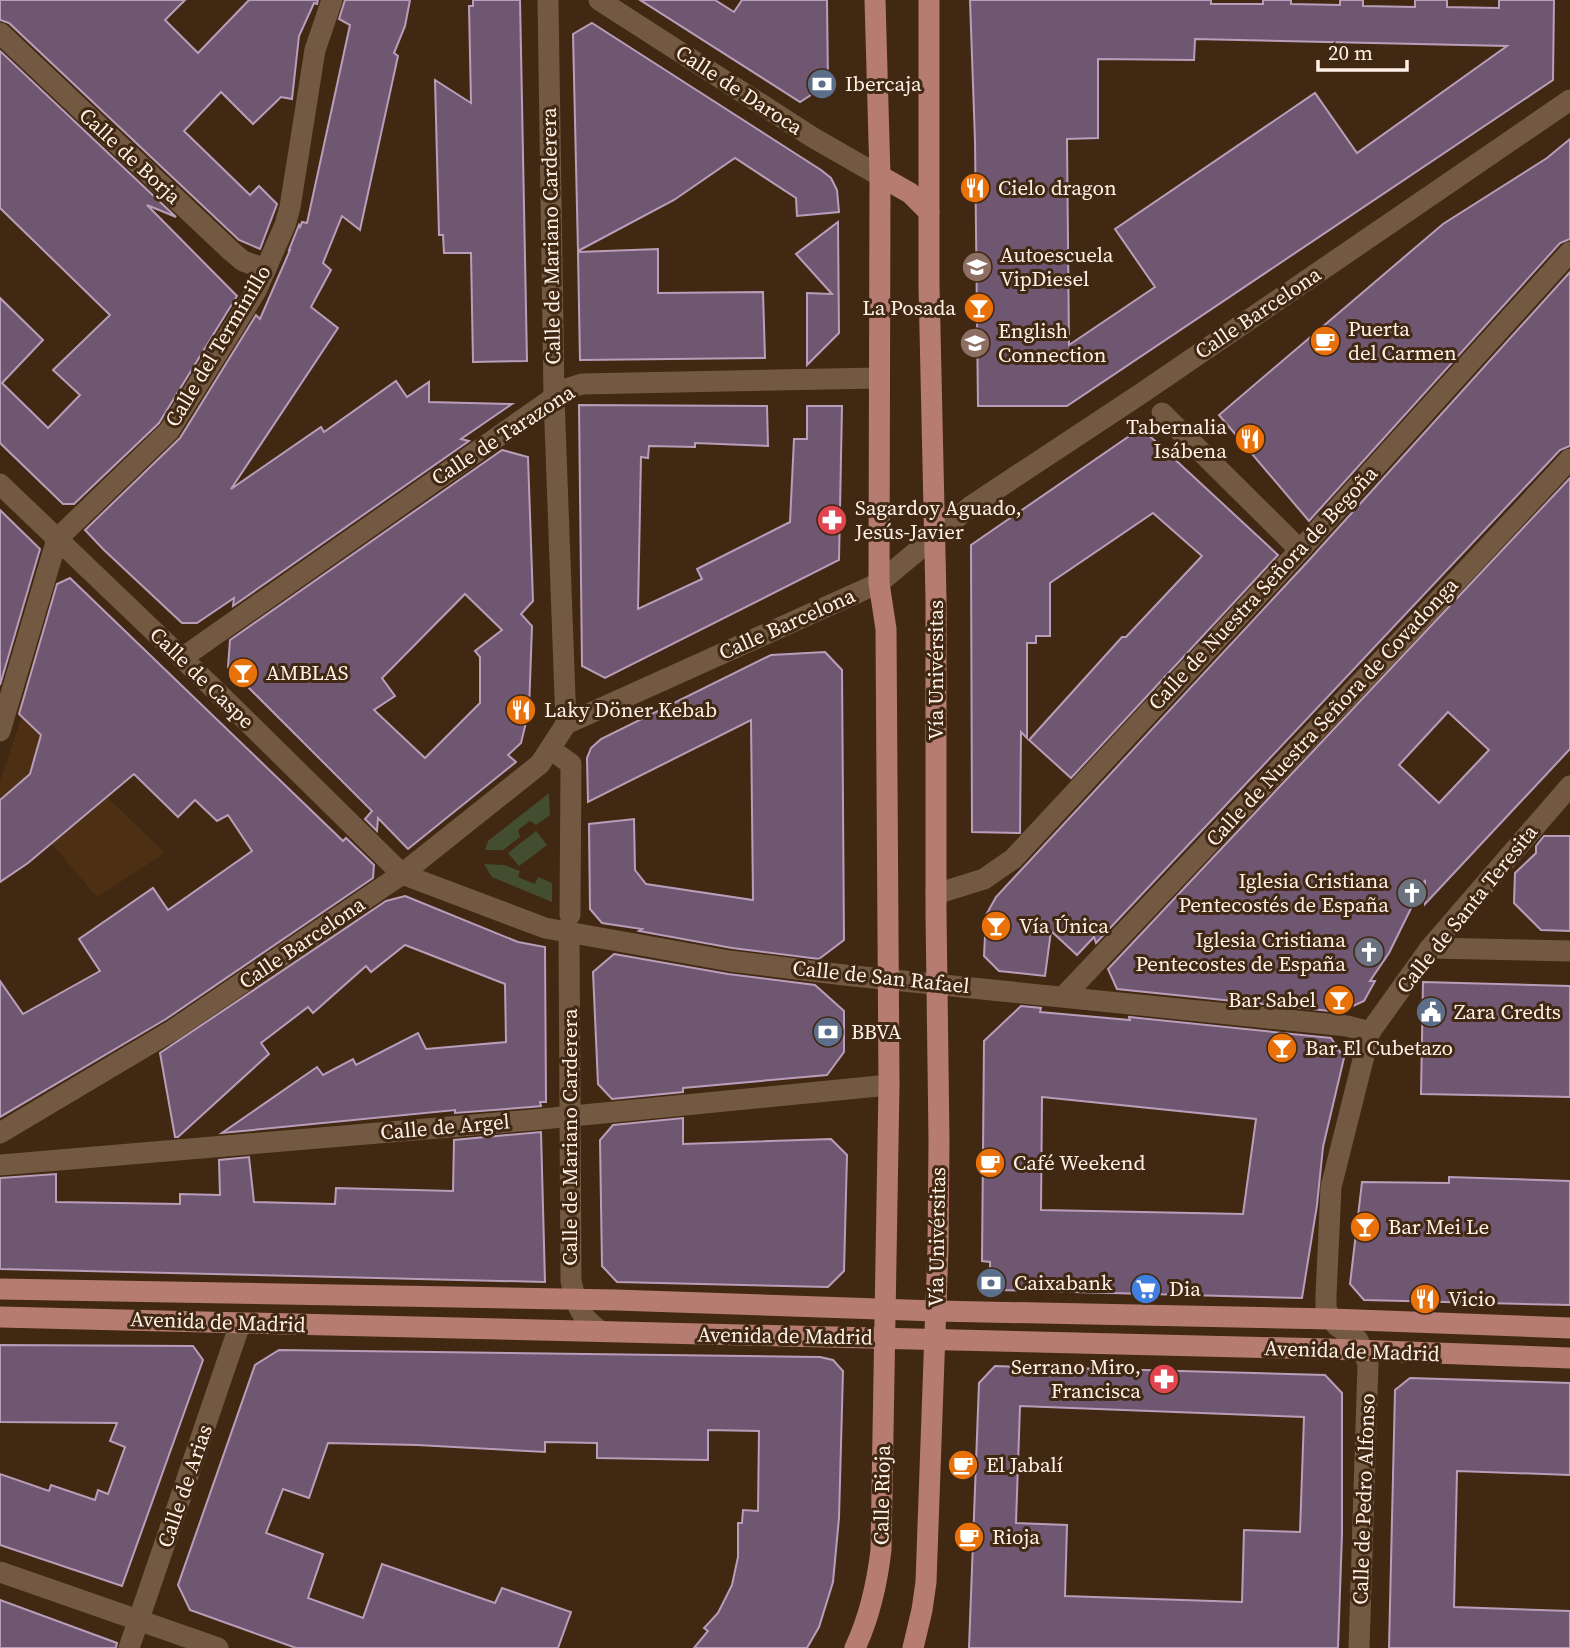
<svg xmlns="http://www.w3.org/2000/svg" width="1570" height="1648" font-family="'Source Serif 4',serif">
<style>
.built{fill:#4d2f14}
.green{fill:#434d2f}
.building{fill:#705771;stroke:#b99eba;stroke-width:2;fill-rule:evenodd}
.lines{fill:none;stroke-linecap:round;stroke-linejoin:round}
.minor{stroke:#735842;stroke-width:21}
.major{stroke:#b67c71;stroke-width:21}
.labels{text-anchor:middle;stroke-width:6;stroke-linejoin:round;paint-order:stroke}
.poi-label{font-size:21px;fill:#fff1e7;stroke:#402813;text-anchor:start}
.street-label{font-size:21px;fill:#fff1e7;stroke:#402813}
</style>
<rect width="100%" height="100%" fill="#402813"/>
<polygon class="built" points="22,716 107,797 165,853 97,897 52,844 28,863 0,821 0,781"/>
<g class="green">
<polygon points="549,793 550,815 536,825 530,821 518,830 520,837 503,850 485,850 488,841"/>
<polygon points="536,831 547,845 519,866 508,853"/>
<polygon points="484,864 504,865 520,871 518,877 535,884 538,877 552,883 552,902 492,877"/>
</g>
<g class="building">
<polygon points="0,0 185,0 165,20 198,53 249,0 318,0 317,4 314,3 299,36 292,99 281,97 253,124 221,92 184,131 250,195 259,186 277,204 260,249 239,240 9,23 0,20"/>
<polygon points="345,0 410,0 405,26 394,53 398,56 360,230 342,216 323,263 331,270 311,307 338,328 231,489 321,427 324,432 396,381 407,397 429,382 429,402 512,404 461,439 469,441 233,606 234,598 197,623 182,623 104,550 85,530 180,438 256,315 260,319 290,250 289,250 299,225 300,227 302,222 307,223 350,25 339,19"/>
<polygon points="473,0 520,0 527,361 473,362 471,253 444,253 443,235 439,235 435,80 471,103 469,6 473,6"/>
<polygon points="640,0 715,0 734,12 742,0 827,0 828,84 800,102"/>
<path d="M 970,0 L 1211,0 L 1211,4 L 1263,4 L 1263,0 L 1291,0 L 1291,4 L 1340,5 L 1340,0 L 1363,0 L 1363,6 L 1415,7 L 1415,0 L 1447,0 L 1447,7 L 1499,8 L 1499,0 L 1554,0 L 1553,80 L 1067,406 L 978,406 L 975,141 ZM 1195,39 L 1507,46 L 1357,153 L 1315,93 L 1115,229 L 1155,287 L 1069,345 L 1067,139 L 1098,138 L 1098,59 L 1194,60 Z"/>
<polygon points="592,23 821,170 831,178 837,190 839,212 797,216 796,198 735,158 674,200 578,251 573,34"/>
<polygon points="0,51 176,217 147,205 237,296 159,423 74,504 63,504 0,443 0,298 43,340 2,383 48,428 80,395 53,370 110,315 0,208"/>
<polygon points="1570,139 1570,239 1560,243 1309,521 1219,415 1443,224 1547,158"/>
<polygon points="838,222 839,333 807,365 807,293 832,294 796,254"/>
<polygon points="658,249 658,293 763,292 765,358 580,360 578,252"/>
<polygon points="1570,272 1570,446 1560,450 1096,943 1094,937 1077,955 1051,931 1045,976 999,971 984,956 986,915 996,897 1310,559"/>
<polygon points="579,405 767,406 768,446 695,443 695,447 649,446 648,458 641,457 638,609 702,579 697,569 790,522 794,439 807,439 807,406 842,406 839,560 605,678 582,666"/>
<polygon points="1141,428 1278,555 1071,778 1029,740 1122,637 1126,637 1202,556 1153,513 1050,583 1050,636 1036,636 1036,643 1027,643 1027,738 1021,732 1020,833 972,832 971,545"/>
<path d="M 502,450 L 528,457 L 533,601 L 521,614 L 532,626 L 529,710 L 521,743 L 508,755 L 516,762 L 408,849 L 378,818 L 377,831 L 365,819 L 372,811 L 228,667 L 230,640 ZM 465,594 L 502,630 L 475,651 L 480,657 L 480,703 L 425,758 L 374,710 L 395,696 L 382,678 Z"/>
<path d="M 1570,478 L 1570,749 L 1425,904 L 1425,880 L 1389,953 L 1370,981 L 1375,981 L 1364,1001 L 1340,1012 L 1117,989 L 1108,969 ZM 1448,712 L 1489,750 L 1439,803 L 1399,765 Z"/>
<polygon points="0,510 40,549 0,685"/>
<polygon points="70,578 343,841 346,838 374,865 373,878 166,1019 0,1117 0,981 23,1014 100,971 79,939 153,888 168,910 252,851 228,815 217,821 195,800 178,817 134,774 28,863 0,882 0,800 30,774 41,735 19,714 57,584"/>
<polygon points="825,652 842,670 844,940 819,959 732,948 639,931 642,929 602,923 590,909 589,824 634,819 635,870 646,884 753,900 751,720 588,802 587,758 591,748 601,739 771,655"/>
<polygon points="1544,836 1570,836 1570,931 1541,930 1514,903 1515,873 1536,853 1536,846"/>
<polygon points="405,896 518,942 545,947 546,1102 540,1102 541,1106 531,1107 455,1113 455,1110 222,1133 317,1067 323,1075 353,1059 356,1065 418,1033 426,1049 506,1042 505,984 405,945 371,972 366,966 313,1013 308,1007 261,1043 269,1054 178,1137 175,1137 160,1053 386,901"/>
<polygon points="614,954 728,974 815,985 844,1011 844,1052 827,1075 683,1088 683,1092 612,1099 598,1084 593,972"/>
<polygon points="1423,982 1570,986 1570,1097 1421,1094"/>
<path d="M 1021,1006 L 1041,1008 L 1040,1012 L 1130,1020 L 1129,1017 L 1331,1038 L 1344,1058 L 1323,1147 L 1317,1205 L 1302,1298 L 999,1290 L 999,1275 L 990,1275 L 990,1262 L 982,1261 L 984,1041 ZM 1042,1097 L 1256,1119 L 1243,1214 L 1041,1210 Z"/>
<polygon points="683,1118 683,1144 831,1139 847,1155 844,1271 828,1287 617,1282 602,1266 600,1140 613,1125"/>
<polygon points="541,1132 545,1282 0,1269 0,1178 56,1174 56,1202 180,1204 180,1194 220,1195 219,1160 249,1157 254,1202 335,1204 336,1188 453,1191 454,1140"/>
<polygon points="1449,1177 1570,1181 1570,1305 1364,1300 1350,1284 1362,1182 1449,1183"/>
<polygon points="0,1345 193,1346 203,1360 122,1586 0,1545 0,1474 49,1491 51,1485 95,1500 98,1490 108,1494 125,1447 110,1441 117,1423 0,1422"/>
<polygon points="279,1350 820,1357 833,1360 843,1371 839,1518 833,1582 819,1627 807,1648 694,1648 708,1631 704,1628 718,1613 732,1585 738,1557 738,1523 742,1523 743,1510 758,1511 759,1431 708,1430 708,1460 597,1458 597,1443 545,1442 545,1452 417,1445 328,1443 309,1498 283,1489 266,1533 323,1554 308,1598 363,1618 382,1564 495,1603 502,1588 571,1612 558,1648 296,1648 190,1610 178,1585 255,1365"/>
<path d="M 995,1366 L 1325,1375 L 1342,1393 L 1342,1534 L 1338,1648 L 969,1648 L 979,1383 ZM 1020,1406 L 1304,1417 L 1300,1532 L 1244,1530 L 1242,1602 L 1065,1596 L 1067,1525 L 1016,1523 Z"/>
<polygon points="1410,1378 1570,1383 1570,1475 1457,1471 1454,1607 1570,1611 1570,1648 1389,1648 1395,1390"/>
<polygon points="0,1600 117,1643 116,1648 0,1648"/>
</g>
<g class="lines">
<g class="minor">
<polyline points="548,0 554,397 566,724"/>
<polyline points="599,0 812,137 880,176"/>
<polyline points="0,33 230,250 243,261 266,269"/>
<polyline points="1162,413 1300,550"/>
<polyline points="0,484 209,684 402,874 545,928 730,961 844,975 1347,1026 1370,1032"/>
<polyline points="182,658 566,389 582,384 879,378"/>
<polyline points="0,731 57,539 169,431 256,291 285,225 290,207 315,50 332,0"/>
<polyline points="560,756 571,764 570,915"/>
<polyline points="936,894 984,879 1013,859 1300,550 1570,252"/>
<path d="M 569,934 L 571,1281 C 577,1305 578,1315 600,1331"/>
<polyline points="1430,948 1570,951"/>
<polyline points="1064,996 1424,616 1570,459"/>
<polyline points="0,1133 173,1030 402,874 540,764 566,724 879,583 971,506 1142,393 1570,100"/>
<polyline points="0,1165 532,1120 889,1085"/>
<polyline points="0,1572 218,1648"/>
<polyline points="129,1648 240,1324"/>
<polyline points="1359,1648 1368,1364 1358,1340 1337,1326 1331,1319 1326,1308 1326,1296 1331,1187 1370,1032 1430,948 1570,786"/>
</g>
<g class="major">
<polyline points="880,176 910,193 929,212"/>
<polyline points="0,1289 616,1300 936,1311 1331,1319 1570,1328"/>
<polyline points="0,1317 1327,1349 1570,1358"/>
<path d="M 855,1648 C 870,1616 877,1584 881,1550 L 889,1085 L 886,629 L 879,583 L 880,176 L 875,0"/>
<polyline points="913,1648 922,1610 926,1582 938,1248 939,1140 936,912 936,598 929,285 929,0"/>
</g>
</g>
<defs>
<g id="bank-disc" transform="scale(1.575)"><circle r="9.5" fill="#5c6f8a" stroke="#402813"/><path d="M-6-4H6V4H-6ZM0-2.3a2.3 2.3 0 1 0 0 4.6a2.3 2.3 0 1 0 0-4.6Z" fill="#fff"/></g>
<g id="restaurant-disc" transform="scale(1.575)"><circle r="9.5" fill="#e8710a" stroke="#402813"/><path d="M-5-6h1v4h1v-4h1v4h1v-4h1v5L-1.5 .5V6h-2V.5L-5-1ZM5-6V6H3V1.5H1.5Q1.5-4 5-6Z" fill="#fff"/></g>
<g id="school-disc" transform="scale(1.575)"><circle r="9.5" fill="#8d6e63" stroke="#402813"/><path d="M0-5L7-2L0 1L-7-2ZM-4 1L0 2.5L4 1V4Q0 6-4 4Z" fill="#fff"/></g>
<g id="bar-disc" transform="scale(1.575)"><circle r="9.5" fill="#e8710a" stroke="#402813"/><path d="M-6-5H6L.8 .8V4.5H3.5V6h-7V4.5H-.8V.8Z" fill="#fff"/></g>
<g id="cafe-disc" transform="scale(1.575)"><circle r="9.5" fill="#e8710a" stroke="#402813"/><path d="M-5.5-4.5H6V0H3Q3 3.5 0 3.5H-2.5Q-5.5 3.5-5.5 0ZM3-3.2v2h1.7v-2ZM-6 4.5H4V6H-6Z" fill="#fff"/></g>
<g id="pharmacy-disc" transform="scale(1.575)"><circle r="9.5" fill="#e0444e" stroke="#402813"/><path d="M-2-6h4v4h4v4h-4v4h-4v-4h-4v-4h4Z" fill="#fff"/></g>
<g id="church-disc" transform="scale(1.575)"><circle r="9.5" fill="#6b7280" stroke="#402813"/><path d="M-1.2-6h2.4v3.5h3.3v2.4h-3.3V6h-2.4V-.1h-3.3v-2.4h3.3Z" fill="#fff"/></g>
<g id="civic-disc" transform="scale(1.575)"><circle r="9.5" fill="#5c6f8a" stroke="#402813"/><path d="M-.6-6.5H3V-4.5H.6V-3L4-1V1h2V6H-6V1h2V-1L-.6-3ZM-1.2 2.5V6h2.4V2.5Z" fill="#fff"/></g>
<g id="supermarket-disc" transform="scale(1.575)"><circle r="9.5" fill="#3f7fe0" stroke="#402813"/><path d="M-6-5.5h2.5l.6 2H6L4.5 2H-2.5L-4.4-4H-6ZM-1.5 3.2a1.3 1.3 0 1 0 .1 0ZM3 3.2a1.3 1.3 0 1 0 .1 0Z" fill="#fff"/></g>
</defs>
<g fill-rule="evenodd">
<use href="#bank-disc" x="822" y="84"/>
<use href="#restaurant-disc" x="975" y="188"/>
<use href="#school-disc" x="977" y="267"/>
<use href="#bar-disc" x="979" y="308"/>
<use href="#cafe-disc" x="1325" y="341"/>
<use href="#school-disc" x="975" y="343"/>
<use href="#restaurant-disc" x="1250" y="439"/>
<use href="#pharmacy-disc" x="832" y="520"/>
<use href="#bar-disc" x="243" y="673"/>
<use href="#restaurant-disc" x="521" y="710"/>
<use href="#church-disc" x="1412" y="893"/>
<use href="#bar-disc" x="996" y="926"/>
<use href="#church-disc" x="1369" y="952"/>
<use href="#bar-disc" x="1339" y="1000"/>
<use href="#civic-disc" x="1431" y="1012"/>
<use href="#bank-disc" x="828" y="1032"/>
<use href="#bar-disc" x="1282" y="1048"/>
<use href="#cafe-disc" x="990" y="1163"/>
<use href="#bar-disc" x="1365" y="1227"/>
<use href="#bank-disc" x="991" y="1283"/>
<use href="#supermarket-disc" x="1146" y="1289"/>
<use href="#restaurant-disc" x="1425" y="1299"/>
<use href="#pharmacy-disc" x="1164" y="1379"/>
<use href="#cafe-disc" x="963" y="1465"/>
<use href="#cafe-disc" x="969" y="1537"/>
</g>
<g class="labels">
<g class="poi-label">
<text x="845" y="91">Ibercaja</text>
<text x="998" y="195">Cielo dragon</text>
<text x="1000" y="262">Autoescuela<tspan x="1000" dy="24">VipDiesel</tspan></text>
<text x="956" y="315" text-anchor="end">La Posada</text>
<text x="1348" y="336">Puerta<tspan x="1348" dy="24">del Carmen</tspan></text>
<text x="998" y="338">English<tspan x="998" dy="24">Connection</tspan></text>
<text x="1227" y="434" text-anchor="end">Tabernalia<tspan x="1227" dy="24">Isábena</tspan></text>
<text x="855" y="515">Sagardoy Aguado,<tspan x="855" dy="24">Jesús-Javier</tspan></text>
<text x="266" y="680">AMBLAS</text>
<text x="544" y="717">Laky Döner Kebab</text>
<text x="1389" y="888" text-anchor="end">Iglesia Cristiana<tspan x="1389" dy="24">Pentecostés de España</tspan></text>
<text x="1019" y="933">Vía Única</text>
<text x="1346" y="947" text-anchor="end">Iglesia Cristiana<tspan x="1346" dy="24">Pentecostes de España</tspan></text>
<text x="1316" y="1007" text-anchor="end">Bar Sabel</text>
<text x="1454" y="1019">Zara Credts</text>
<text x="851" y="1039">BBVA</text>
<text x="1305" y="1055">Bar El Cubetazo</text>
<text x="1013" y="1170">Café Weekend</text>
<text x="1388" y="1234">Bar Mei Le</text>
<text x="1014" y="1290">Caixabank</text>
<text x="1169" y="1296">Dia</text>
<text x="1448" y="1306">Vicio</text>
<text x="1141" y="1374" text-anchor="end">Serrano Miro,<tspan x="1141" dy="24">Francisca</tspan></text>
<text x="986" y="1472">El Jabalí</text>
<text x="992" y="1544">Rioja</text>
</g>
<g class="street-label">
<text transform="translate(739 90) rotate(33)" y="7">Calle de Daroca</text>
<text transform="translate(130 156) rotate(43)" y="7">Calle de Borja</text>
<text transform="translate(551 236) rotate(-91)" y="7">Calle de Mariano Carderera</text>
<text transform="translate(1258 313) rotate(-34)" y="7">Calle Barcelona</text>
<text transform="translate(218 346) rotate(-59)" y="7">Calle del Terminillo</text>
<text transform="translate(503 435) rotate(-33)" y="7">Calle de Tarazona</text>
<text transform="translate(1263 588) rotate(-47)" y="7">Calle de Nuestra Señora de Begoña</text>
<text transform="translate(787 624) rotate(-24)" y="7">Calle Barcelona</text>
<text transform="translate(936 670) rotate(-90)" y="7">Vía Univérsitas</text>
<text transform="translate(202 678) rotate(44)" y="7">Calle de Caspe</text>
<text transform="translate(1332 712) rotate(-47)" y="7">Calle de Nuestra Señora de Covadonga</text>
<text transform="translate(1467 909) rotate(-51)" y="7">Calle de Santa Teresita</text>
<text transform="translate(302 943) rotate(-34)" y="7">Calle Barcelona</text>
<text transform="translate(881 977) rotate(6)" y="7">Calle de San Rafael</text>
<text transform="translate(445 1127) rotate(-5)" y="7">Calle de Argel</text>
<text transform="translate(570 1137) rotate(-90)" y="7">Calle de Mariano Carderera</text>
<text transform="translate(937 1237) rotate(-89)" y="7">Vía Univérsitas</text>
<text transform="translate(218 1322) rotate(2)" y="7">Avenida de Madrid</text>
<text transform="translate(785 1336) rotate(1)" y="7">Avenida de Madrid</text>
<text transform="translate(1352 1351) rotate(2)" y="7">Avenida de Madrid</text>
<text transform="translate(185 1486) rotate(-71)" y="7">Calle de Arias</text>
<text transform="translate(882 1495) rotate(-89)" y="7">Calle Rioja</text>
<text transform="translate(1364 1499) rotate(-88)" y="7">Calle de Pedro Alfonso</text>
</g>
</g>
<path d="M1318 60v10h89v-10" fill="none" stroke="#fff1e7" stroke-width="3.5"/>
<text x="1328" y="60" font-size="21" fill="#fff1e7" stroke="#402813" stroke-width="5" paint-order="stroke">20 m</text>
</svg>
